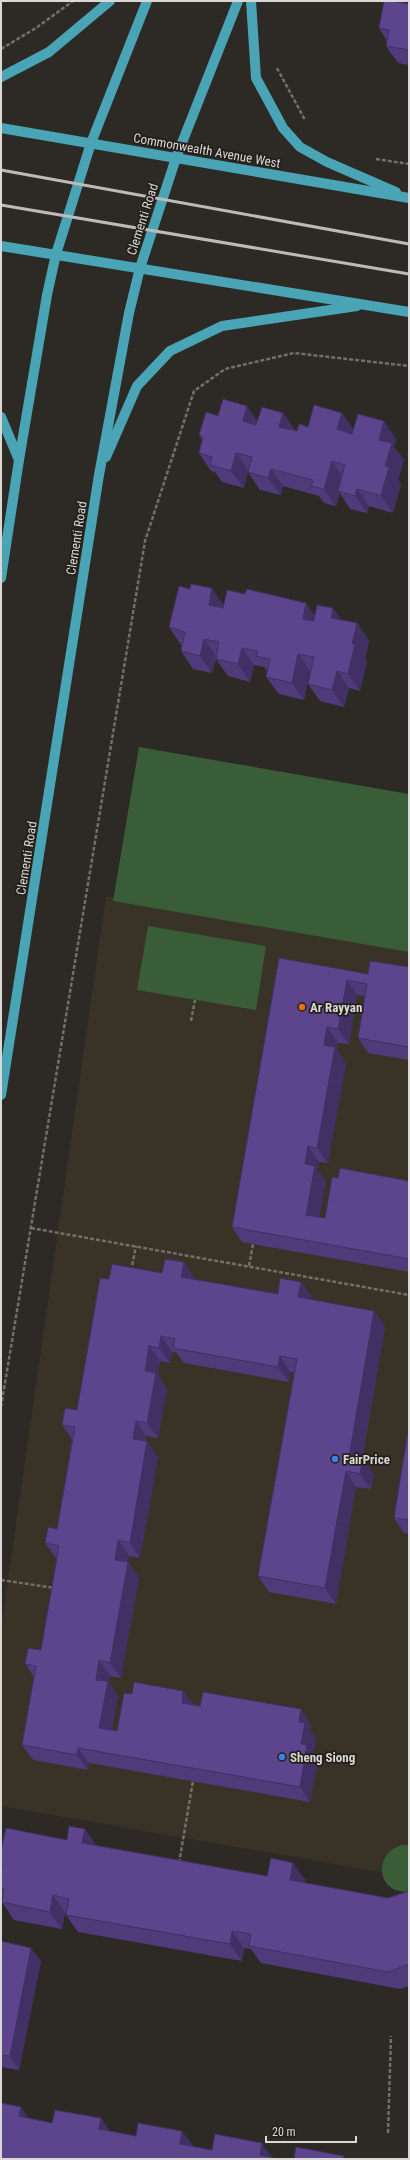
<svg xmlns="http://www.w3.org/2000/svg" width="410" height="2160" font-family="'Roboto Condensed',sans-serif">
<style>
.built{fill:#383227}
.green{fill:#395d37}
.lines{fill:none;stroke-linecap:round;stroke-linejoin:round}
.path{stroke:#726f6b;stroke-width:2.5;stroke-dasharray:4 2;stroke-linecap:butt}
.major{stroke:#49a4b6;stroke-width:10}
.rail{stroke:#bdbbb7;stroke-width:3}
.wall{fill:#4f3b79}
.shaded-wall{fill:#403063}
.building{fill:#5c458d;stroke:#403063}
.food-dot{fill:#e8710a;stroke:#23201c;stroke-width:1.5}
.shop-dot{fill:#3f7fe0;stroke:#23201c;stroke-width:1.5}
.labels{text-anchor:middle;stroke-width:3.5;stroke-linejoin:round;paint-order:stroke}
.street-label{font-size:13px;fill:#dad8d4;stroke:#23201c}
.poi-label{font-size:13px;font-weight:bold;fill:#dad8d4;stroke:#23201c;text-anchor:start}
</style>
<rect width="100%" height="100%" fill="#2d2a25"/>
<polygon class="built" points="106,896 409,947 409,1877 1,1806 1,1628"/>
<g class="green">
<polygon points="139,747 409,794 409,952 113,901"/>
<polygon points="148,926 266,946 256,1010 137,990"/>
<path d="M 402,1845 L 409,1845 L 409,1891 C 378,1896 371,1854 402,1845 Z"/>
</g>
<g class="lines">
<g class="path">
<polyline points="1,49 36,28 73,1"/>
<polyline points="277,68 305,120"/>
<polyline points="376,159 409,164"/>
<polyline points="191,1021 195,1000"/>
<polyline points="31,1228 409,1295"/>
<polyline points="249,1266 253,1244"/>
<polyline points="131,1271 136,1246"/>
<polyline points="1,1407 145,541 194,391 225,369 294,353 409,366"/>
<polyline points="1,1580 55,1588"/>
<polyline points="179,1863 193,1781"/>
<polyline points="388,2133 391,2036"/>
</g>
<g class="major">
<polyline points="251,1 256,78 283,128 300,147 327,162 396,192"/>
<polyline points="1,77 49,52 110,1"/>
<polyline points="1,128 409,198"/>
<polyline points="1,246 409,312"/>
<polyline points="1,417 19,460"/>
<polyline points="106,457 137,386 170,351 222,326 357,306"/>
<polyline points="1,578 19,460 47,295 56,254 91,143 147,1"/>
<polyline points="1,1095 99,475 129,313 140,268 176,158 238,1"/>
</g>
<g class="rail">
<polyline points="1,170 409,244"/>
<polyline points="1,205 409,274"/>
</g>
</g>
<g class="wall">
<polygon points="409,4 409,65 398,63 386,46 387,41 379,28"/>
<polygon points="283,413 295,431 297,431 342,413 353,429 396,439 394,447 404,460 398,480 401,484 393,513 369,506 367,513 350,509 340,493 336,506 324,503 319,496 283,486 281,495 260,490 248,472 248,470 244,488 222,482 215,472 211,471 199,453 202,440 199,435 218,416 258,421"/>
<polygon points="224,604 315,615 333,608 341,620 357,623 369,641 365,659 367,661 360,691 349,688 344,707 320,701 308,684 311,671 310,671 304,700 279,694 266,677 268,672 264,667 254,665 250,682 228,676 216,659 212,673 193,669 181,651 182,645 181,645 169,627"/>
<polygon points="279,958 368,974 409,967 409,1060 368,1053 358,1038 365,996 357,995 349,1044 338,1043 337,1050 346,1063 328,1163 319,1162 317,1169 326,1181 319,1217 325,1218 338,1178 409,1181 409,1272 242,1242 232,1227"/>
<polygon points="162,1273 194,1277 194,1279 278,1294 301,1282 312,1297 311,1300 374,1311 385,1327 362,1459 363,1459 374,1475 371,1489 356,1487 336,1604 269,1592 258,1576 294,1372 290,1372 289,1382 184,1363 176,1352 172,1352 170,1363 160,1361 158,1375 167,1389 158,1438 146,1436 145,1441 147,1441 158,1457 140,1558 129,1556 128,1562 139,1578 121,1678 110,1676 109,1683 118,1697 112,1730 117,1731 132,1694 183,1691 193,1704 200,1706 301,1709 311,1725 310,1731 316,1738 313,1753 318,1760 310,1802 89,1763 88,1770 33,1760 22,1745 34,1677 25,1664 41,1650 57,1559 56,1558 45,1543 57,1529 72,1439 62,1425 77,1410 109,1279"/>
<polygon points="409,1431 409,1534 404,1533 394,1518"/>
<polygon points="67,1840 267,1876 293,1863 305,1880 305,1883 388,1898 409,1891 409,1986 400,1989 261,1963 251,1949 244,1948 242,1961 78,1932 66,1915 67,1913 65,1913 62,1929 14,1920 2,1902 3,1896 1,1894 1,1851"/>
<polygon points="1,1941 41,1961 19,2070 1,2067"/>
</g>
<g class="shaded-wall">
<polygon points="247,406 259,423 255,439 243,421"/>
<polygon points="283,413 295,430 292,444 279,427"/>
<polygon points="342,413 354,430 349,447 337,429"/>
<polygon points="384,421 396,439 394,447 404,460 398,480 401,484 393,513 381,496 385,466 379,440"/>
<polygon points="236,453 248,470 244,488 231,471"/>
<polygon points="332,461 344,479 338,491 340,493 336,506 324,489"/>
<polygon points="271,469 283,486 281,495 268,478"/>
<polygon points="357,489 369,506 367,513 355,496"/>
<polygon points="212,588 224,606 221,622 209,605"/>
<polygon points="306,603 318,620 315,637 303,619"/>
<polygon points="333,608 345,626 331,618"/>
<polygon points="357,623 369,641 365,659 367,661 360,691 348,674 352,644"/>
<polygon points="204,639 216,656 212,673 200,656"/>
<polygon points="242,648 254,665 250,682 238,664"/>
<polygon points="298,654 310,671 304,700 292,683"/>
<polygon points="337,671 349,688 344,707 332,690"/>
<polygon points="347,980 357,995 349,1044 338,1029"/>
<polygon points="327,1027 338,1043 337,1050 346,1063 328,1163 317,1148 324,1045"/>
<polygon points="308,1146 319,1162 317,1169 326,1181 317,1230 306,1215 305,1164"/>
<polygon points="184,1262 194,1277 192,1292 181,1277"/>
<polygon points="301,1282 312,1297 309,1313 298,1297"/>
<polygon points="374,1311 385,1327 359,1472 349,1457"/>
<polygon points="161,1336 172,1352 170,1363 159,1348"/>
<polygon points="149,1346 160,1361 158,1375 167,1389 158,1438 147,1423 145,1371"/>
<polygon points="280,1356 290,1372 289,1382 278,1367"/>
<polygon points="136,1421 146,1436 143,1454 133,1439"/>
<polygon points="147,1441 158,1457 140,1558 130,1543"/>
<polygon points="363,1459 374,1475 371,1489 360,1474"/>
<polygon points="346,1471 356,1487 336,1604 325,1588"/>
<polygon points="118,1540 129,1556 126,1575 115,1560"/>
<polygon points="128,1562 139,1578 121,1678 110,1663"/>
<polygon points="99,1660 110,1676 109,1683 118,1697 110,1743 99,1728 96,1680"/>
<polygon points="183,1691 194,1706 182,1703"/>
<polygon points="301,1709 311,1725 310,1731 316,1738 313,1753 318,1760 310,1802 300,1787 301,1744 299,1722"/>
<polygon points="78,1748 89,1763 88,1770 77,1755"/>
<polygon points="85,1829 97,1846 82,1843"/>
<polygon points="293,1863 305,1880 302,1897 290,1880"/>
<polygon points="53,1895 65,1913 62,1929 50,1912"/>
<polygon points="232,1931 244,1948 242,1961 230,1944"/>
<polygon points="31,1948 41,1961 19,2070 10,2056"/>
<polygon points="21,2107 33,2124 19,2116"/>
<polygon points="101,2118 113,2135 99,2129"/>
<polygon points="182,2131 195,2148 180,2144"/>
<polygon points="262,2143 273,2159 260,2155"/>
</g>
<g class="building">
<polygon points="384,1 391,1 409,4 409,50 386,46 389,30 379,28"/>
<polygon points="223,399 247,406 243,421 256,425 262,407 283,413 279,427 297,431 299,424 308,427 314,405 342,413 337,429 352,434 358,414 384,421 379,440 392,443 385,466 389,467 381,496 357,489 355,496 338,491 345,465 332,461 324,489 311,486 313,480 271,469 268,478 248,472 252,457 236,453 231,471 210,465 212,457 199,453 203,437 199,435 206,412 218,416"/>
<polygon points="191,584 212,588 209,605 223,608 227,590 245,594 247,589 306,603 303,619 314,621 317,605 333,608 331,618 357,623 352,644 355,644 348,674 337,671 332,690 308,684 314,657 298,654 292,683 266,677 270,659 256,656 258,651 242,648 238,664 216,659 219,642 204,639 200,656 181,651 185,632 169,627 179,586 190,589"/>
<polygon points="279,958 368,974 370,961 409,967 409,1047 358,1038 367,984 347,980 338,1029 327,1027 324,1045 335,1047 317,1148 308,1146 305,1164 315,1166 306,1215 325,1218 332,1177 338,1178 340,1168 409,1181 409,1259 232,1227"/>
<polygon points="165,1259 184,1262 181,1277 278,1294 280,1278 301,1282 298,1297 374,1311 349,1457 363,1459 360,1474 346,1471 325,1588 258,1576 297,1359 280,1356 278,1367 173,1348 175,1339 161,1336 159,1348 149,1346 145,1371 156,1373 147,1423 136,1421 133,1439 147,1441 130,1543 118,1540 115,1560 128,1562 110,1663 99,1660 96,1680 108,1681 99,1728 117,1731 124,1693 132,1694 134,1682 183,1691 182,1703 200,1706 203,1692 301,1709 299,1722 305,1723 301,1744 307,1745 300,1787 78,1748 77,1755 22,1745 36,1666 25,1664 28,1648 41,1650 59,1546 45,1543 48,1527 57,1529 75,1427 62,1425 65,1408 77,1410 100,1278 109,1279 112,1264 162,1273"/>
<polygon points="408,1431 409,1431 409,1520 394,1518"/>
<polygon points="69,1826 85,1829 82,1843 267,1876 271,1858 293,1863 290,1880 388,1898 409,1891 409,1964 388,1972 249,1946 251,1934 232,1931 230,1944 66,1915 69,1899 53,1895 50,1912 2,1902 4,1889 1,1888 2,1864 1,1864 1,1851 6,1828 67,1840"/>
<polygon points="1,1941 31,1948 10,2056 1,2055"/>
<polygon points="1,2103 21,2107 19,2116 52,2123 55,2110 101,2118 99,2129 136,2136 138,2123 182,2131 180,2144 212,2150 215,2134 262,2143 260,2155 280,2159 1,2159"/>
<polygon points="296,2147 344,2156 343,2159 294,2159"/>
</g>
<circle class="food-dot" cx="302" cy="1007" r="4"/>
<g class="shop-dot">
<circle cx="335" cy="1459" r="4"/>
<circle cx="282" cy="1757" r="4"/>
</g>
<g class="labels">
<g class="street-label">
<text transform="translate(207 150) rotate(10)" y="5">Commonwealth Avenue West</text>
<text transform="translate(142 219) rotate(-72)" y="5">Clementi Road</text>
<text transform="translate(76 538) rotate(-81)" y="5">Clementi Road</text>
<text transform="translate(26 858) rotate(-81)" y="5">Clementi Road</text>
</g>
<g class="poi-label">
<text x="310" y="1012">Ar Rayyan</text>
<text x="343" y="1464">FairPrice</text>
<text x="290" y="1762">Sheng Siong</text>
</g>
</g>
<rect width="410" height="2160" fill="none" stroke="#dad8d4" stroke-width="4"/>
<path d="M266 2136v6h90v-6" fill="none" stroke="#dad8d4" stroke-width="2"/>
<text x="272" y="2136" font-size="12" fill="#dad8d4" stroke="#23201c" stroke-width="3" paint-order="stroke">20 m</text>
</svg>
